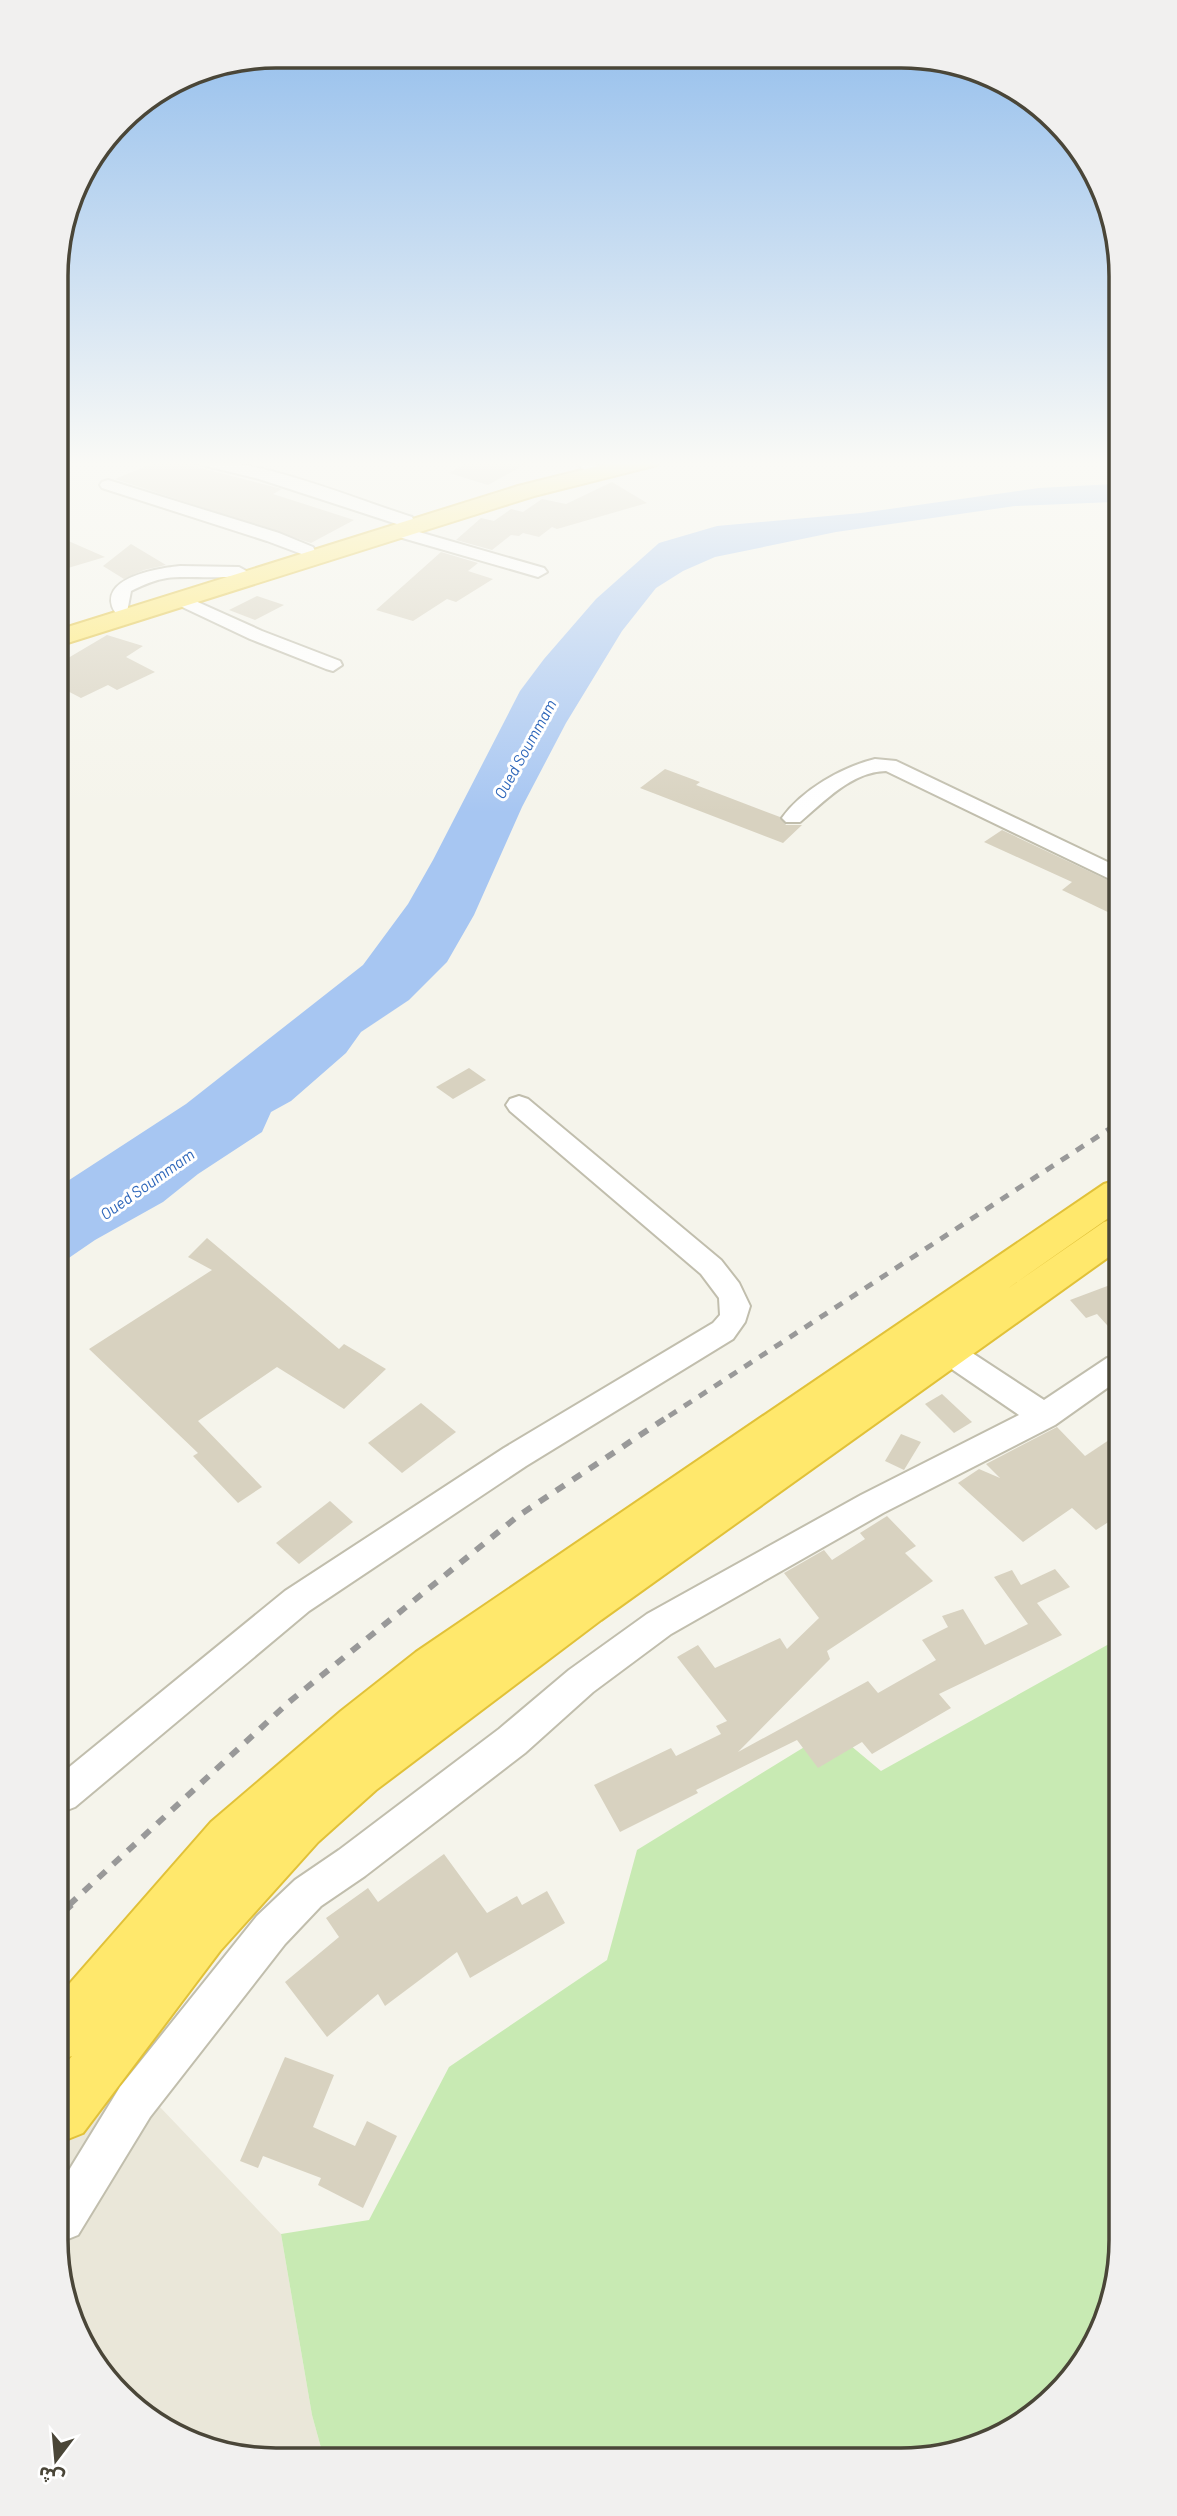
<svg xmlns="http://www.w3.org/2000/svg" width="1177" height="2516" font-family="Barlow,'Noto Sans Arabic',sans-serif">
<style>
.residential{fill:#eae7d9}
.green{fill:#c8eab3}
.water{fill:#a7c6f2}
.building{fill:#d8d2c0}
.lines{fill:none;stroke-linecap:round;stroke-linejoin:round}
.minor-casing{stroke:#c1bead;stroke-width:4}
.highway-casing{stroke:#e1c139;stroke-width:4}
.minor{fill:#fff;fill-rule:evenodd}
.highway{fill:#ffe86c;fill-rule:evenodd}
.rail-far2{stroke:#999;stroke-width:5;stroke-dasharray:9 9;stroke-linecap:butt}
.rail-far1{stroke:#999;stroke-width:6;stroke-dasharray:10 10;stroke-linecap:butt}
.rail{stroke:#999;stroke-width:8;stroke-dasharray:13 13;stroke-linecap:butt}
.labels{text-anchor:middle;stroke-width:6;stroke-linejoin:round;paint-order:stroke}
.far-water-label{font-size:16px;font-style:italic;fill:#2d66ba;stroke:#fff}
.rim{fill:none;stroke:#4a4638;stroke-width:3.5}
</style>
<rect width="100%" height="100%" fill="#f5f4eb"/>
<polygon class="residential" points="98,2042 281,2234 312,2415 323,2455 234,2456 131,2405 86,2350 64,2297 63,2087"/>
<polygon class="green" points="1118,1639 1120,2254 1104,2324 1067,2385 1023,2423 958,2452 323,2455 312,2415 281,2234 369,2220 449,2067 607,1960 637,1850 832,1730 881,1771"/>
<polygon class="water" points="1114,484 1114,502 1015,506 836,532 715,557 683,571 656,588 622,631 566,723 522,807 474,915 447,962 409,1000 361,1032 346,1053 291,1101 271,1112 262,1132 198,1174 163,1202 95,1240 60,1264 60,1186 186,1104 363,965 408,904 433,860 520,691 544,659 596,599 659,543 717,526 861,513 1039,488"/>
<g class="building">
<polygon points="161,460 191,460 193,466 282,489 273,494 354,520 311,543 115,479"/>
<polygon points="472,460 533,460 488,485 449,473"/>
<polygon points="612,482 647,503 557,529 552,527 539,537 523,533 519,536 511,535 492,550 456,540 481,518 494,521 511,509 523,512 542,499 566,504"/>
<polygon points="57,536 105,557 58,571"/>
<polygon points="131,544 166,565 144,570 124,579 103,566"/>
<polygon points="441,552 478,563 468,571 493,579 456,602 447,599 413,621 376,610"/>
<polygon points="257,596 284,605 255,620 229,610"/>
<polygon points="107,635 143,646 126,657 155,672 117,690 108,685 81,698 58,686 58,664"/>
<polygon points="665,769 700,782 696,785 780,817 786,825 802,825 783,843 640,788"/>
<polygon points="1002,830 1116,884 1116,916 1062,890 1072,882 984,842"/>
<polygon points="469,1068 486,1080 453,1099 436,1087"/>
<polygon points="207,1238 339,1349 344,1344 386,1369 344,1409 277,1367 198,1421 262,1487 238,1503 193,1456 198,1453 89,1349 212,1270 188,1257"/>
<polygon points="1110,1285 1117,1294 1117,1336 1097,1314 1086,1318 1070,1300"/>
<polygon points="942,1394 972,1422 954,1433 925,1404"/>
<polygon points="421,1403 456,1432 402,1473 368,1443"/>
<polygon points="1057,1427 1085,1456 1118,1434 1118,1516 1096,1530 1072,1508 1023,1542 958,1483 979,1469 1000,1478 986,1464"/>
<polygon points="901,1434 921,1442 904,1470 885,1461"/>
<polygon points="330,1501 353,1522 299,1564 276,1543"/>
<polygon points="887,1516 916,1546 905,1553 933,1581 827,1651 830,1659 738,1752 868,1681 878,1693 936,1660 922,1640 948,1627 942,1616 963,1609 985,1645 1028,1624 994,1577 1012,1570 1021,1585 1055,1569 1070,1587 1037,1603 1062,1635 939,1694 951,1708 872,1754 862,1742 818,1768 797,1740 696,1790 698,1793 620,1832 594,1785 671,1748 676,1756 721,1734 716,1726 727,1721 677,1657 698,1645 715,1668 780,1638 787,1649 819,1618 784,1573 824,1550 832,1560 865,1539 860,1533"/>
<polygon points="444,1854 487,1913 517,1896 522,1905 547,1891 565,1923 470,1978 457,1952 385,2006 378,1994 327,2037 285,1982 339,1937 326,1918 368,1888 378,1902"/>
<polygon points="285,2057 334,2075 313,2127 355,2146 367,2121 397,2136 363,2208 318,2185 321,2178 263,2156 258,2168 240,2161"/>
</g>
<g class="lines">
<g class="minor-casing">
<g id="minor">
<path d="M 193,460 C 265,460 343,495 412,517 L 414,521 L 406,526 L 400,525 L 259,479 L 194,463 Z"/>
<polygon points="573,460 591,460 598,467 596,470 584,470"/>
<polygon points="108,480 279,533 313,547 315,551 307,556 267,541 102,488 100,485 102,482"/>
<polygon points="398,526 544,568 547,572 538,577 392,535 390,531 392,527"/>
<path d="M 180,566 L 239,567 L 248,572 C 239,581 184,575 167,578 C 154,580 143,585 131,591 L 127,612 L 115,612 C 95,578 159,568 180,566 Z"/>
<polygon points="182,595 262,631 340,661 342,665 333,671 326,669 250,639 176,604 173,600"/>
<path d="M 875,759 L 896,761 L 1116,866 L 1116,882 L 886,771 C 851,772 825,801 800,822 L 786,822 L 782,818 C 802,790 842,767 875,759 Z"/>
<polygon points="519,1096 528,1099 721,1260 739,1283 750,1306 745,1322 733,1339 526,1466 309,1611 75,1807 62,1812 62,1773 285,1591 504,1448 713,1323 720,1315 719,1298 701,1274 510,1111 506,1105 510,1099"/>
<polygon points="947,1340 957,1343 1044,1400 1107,1358 1117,1354 1117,1381 1055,1425 883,1513 671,1634 593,1692 525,1753 365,1876 321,1906 285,1944 150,2117 78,2235 63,2241 63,2180 120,2087 257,1916 295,1880 339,1850 499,1729 569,1670 647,1614 861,1495 1019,1415 937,1359 932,1351 937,1343"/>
</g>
</g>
<g class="highway-casing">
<g id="highway">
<polygon points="622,460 659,460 657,465 534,496 58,646 58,630 518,486"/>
<polygon points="1117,1180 1117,1212 1007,1289 1104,1222 1117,1218 1117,1251 601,1620 376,1790 318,1842 220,1951 83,2133 63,2141 63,2067 72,2056 63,2059 63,1991 211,1822 341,1711 416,1652 1104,1184"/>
</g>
</g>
<use href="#minor" class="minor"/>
<use href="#highway" class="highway"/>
<polyline class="rail-far2" points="669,1416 1117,1124"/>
<polyline class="rail-far1" points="69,1905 289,1702 518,1516 672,1414"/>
<polyline class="rail" points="62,1912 71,1904"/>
</g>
<linearGradient id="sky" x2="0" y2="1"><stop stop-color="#8ebbec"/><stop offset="0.57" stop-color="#fafaf6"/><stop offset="1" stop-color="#fafaf6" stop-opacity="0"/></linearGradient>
<rect width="1177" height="813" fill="url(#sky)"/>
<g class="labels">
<g class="far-water-label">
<text transform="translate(525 749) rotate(-61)" y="6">Oued Soummam</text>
<text transform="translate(147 1184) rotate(-35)" y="6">Oued Soummam</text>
</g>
</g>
<path d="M0 0H1177V2516H0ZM276 68H901A208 208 0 0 1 1109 276V2240A208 208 0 0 1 901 2448H276A208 208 0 0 1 68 2240V276A208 208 0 0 1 276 68Z" fill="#f1f0ef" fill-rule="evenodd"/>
<path class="rim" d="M276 68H901A208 208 0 0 1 1109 276V2240A208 208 0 0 1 901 2448H276A208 208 0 0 1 68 2240V276A208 208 0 0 1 276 68Z"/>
<g transform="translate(56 2460) rotate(196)" stroke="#ffffff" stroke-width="5" paint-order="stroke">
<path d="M0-5L12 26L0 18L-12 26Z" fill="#4a4638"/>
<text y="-10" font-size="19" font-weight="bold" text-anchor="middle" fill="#4a4638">ش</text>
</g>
</svg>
